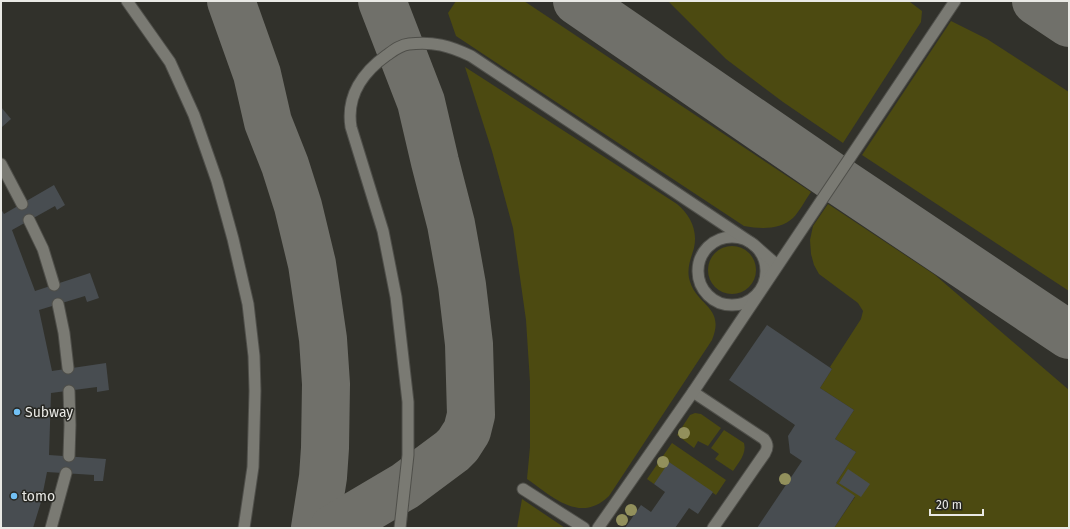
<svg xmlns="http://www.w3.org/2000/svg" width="1070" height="529" font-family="'Fira Sans',sans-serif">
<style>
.green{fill:#4c4a11}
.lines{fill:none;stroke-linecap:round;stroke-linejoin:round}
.taxiway{stroke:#70706a;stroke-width:48}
.building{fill:#484d51}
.lane-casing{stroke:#4f4f4a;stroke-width:13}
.lane{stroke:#7a7a73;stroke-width:11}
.tree{fill:#92905c}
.poi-dot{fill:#72c1f5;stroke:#272722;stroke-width:1.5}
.labels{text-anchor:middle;stroke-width:3;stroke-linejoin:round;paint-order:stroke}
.poi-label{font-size:14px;fill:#e9e9e5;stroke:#272722;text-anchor:start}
</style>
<rect width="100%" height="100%" fill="#31312b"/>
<g class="green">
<path d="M 456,1 L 524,1 L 811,192 C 805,200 800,211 793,218 C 780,230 761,229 744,226 L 456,36 L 448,13 Z"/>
<polygon points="668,1 903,1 910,2 922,11 921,22 843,143 783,102 726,59"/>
<polygon points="951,21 987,39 1069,92 1069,291 862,155"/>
<path d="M 465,67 L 677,204 C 690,215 698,230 694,248 C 691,258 687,267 689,278 C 695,306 726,306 712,340 L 609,496 C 580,524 553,497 527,479 L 530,447 L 530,382 L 526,320 L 513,228 L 492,151 Z"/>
<polygon points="828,204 935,275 1069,390 1069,528 834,528 855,497 836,483 856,452 835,439 854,410 820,388 832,369 830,367 861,319 863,311 858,303 819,274 814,265 811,254 810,240 813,226"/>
<circle cx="732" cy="270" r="24"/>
<polygon points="695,413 701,414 721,428 708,446 698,441 694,448 677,435 690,415"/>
<path d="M 724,430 L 744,443 C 747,454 738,463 733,471 L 715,459 L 719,454 L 711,448 Z"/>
<polygon points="672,443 726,480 716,495 670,463 654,484 647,479"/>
<polygon points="522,499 565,528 517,528"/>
</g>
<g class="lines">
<g class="taxiway">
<polyline points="231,1 257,74 268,122 285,165 298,206 312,264 323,339 326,384 325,448 323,477 315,528"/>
<polyline points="577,1 836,179 1069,335"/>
<polyline points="1036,1 1069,23"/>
<polyline points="334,528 405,486 452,451 458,445 467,431 471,415 469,344 462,285 451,224 435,162 421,102 382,1"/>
</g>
</g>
<g class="building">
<polygon points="1,107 11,119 2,127 1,126"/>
<polygon points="54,185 65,205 57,210 55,206 12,230 35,291 90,273 99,298 87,302 85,296 39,310 52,371 106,363 109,390 97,392 97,387 51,393 49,455 106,459 103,481 94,481 94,475 47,472 41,502 33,528 1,528 1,209 4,214"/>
<polygon points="767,325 832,369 820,388 854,410 835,439 856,452 836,483 855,496 834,528 757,528 802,461 790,453 788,436 795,425 729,380"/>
<polygon points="669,462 713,492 698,514 689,508 675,528 625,528 641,505 651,512 665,492 654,484"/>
<polygon points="848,469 870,484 861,497 839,483"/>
</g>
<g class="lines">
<g class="lane-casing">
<g id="lane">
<polyline points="127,1 170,62 194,115 217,181 233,239 248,304 254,356 255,391 253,467 244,528"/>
<polyline points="1,164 22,204"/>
<polyline points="29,220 43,249 54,285"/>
<circle cx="732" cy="271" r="34"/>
<polyline points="58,304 64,333 68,368"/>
<polyline points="69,391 70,425 69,456"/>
<path d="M 693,392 L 764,439 C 768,444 768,448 765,453 L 713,528"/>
<polyline points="523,489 584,528"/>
<polyline points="51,528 66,473"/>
<path d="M 400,528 L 408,455 L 408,402 L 396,297 L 383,231 L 351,127 C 346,96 363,72 387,55 C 394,50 400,45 409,44 C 433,41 450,46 471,56 L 753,244 L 777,265"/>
<polyline points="598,528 693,392 955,1"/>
</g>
</g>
<use href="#lane" class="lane"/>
</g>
<g class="tree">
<circle cx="684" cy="433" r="6"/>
<circle cx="663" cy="462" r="6"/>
<circle cx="785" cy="479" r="6"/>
<circle cx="631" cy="510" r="6"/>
<circle cx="622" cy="520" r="6"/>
</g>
<g class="poi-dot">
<circle cx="17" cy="412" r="4"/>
<circle cx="14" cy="496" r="4"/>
</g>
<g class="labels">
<g class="poi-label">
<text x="25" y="417">Subway</text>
<text x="22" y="501">tomo</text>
</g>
</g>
<rect width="1070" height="529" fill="none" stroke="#e9e9e5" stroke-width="4"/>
<path d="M930 509v6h53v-6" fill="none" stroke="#e9e9e5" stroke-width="2"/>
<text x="936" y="509" font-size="12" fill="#e9e9e5" stroke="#272722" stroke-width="3" paint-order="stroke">20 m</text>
</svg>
